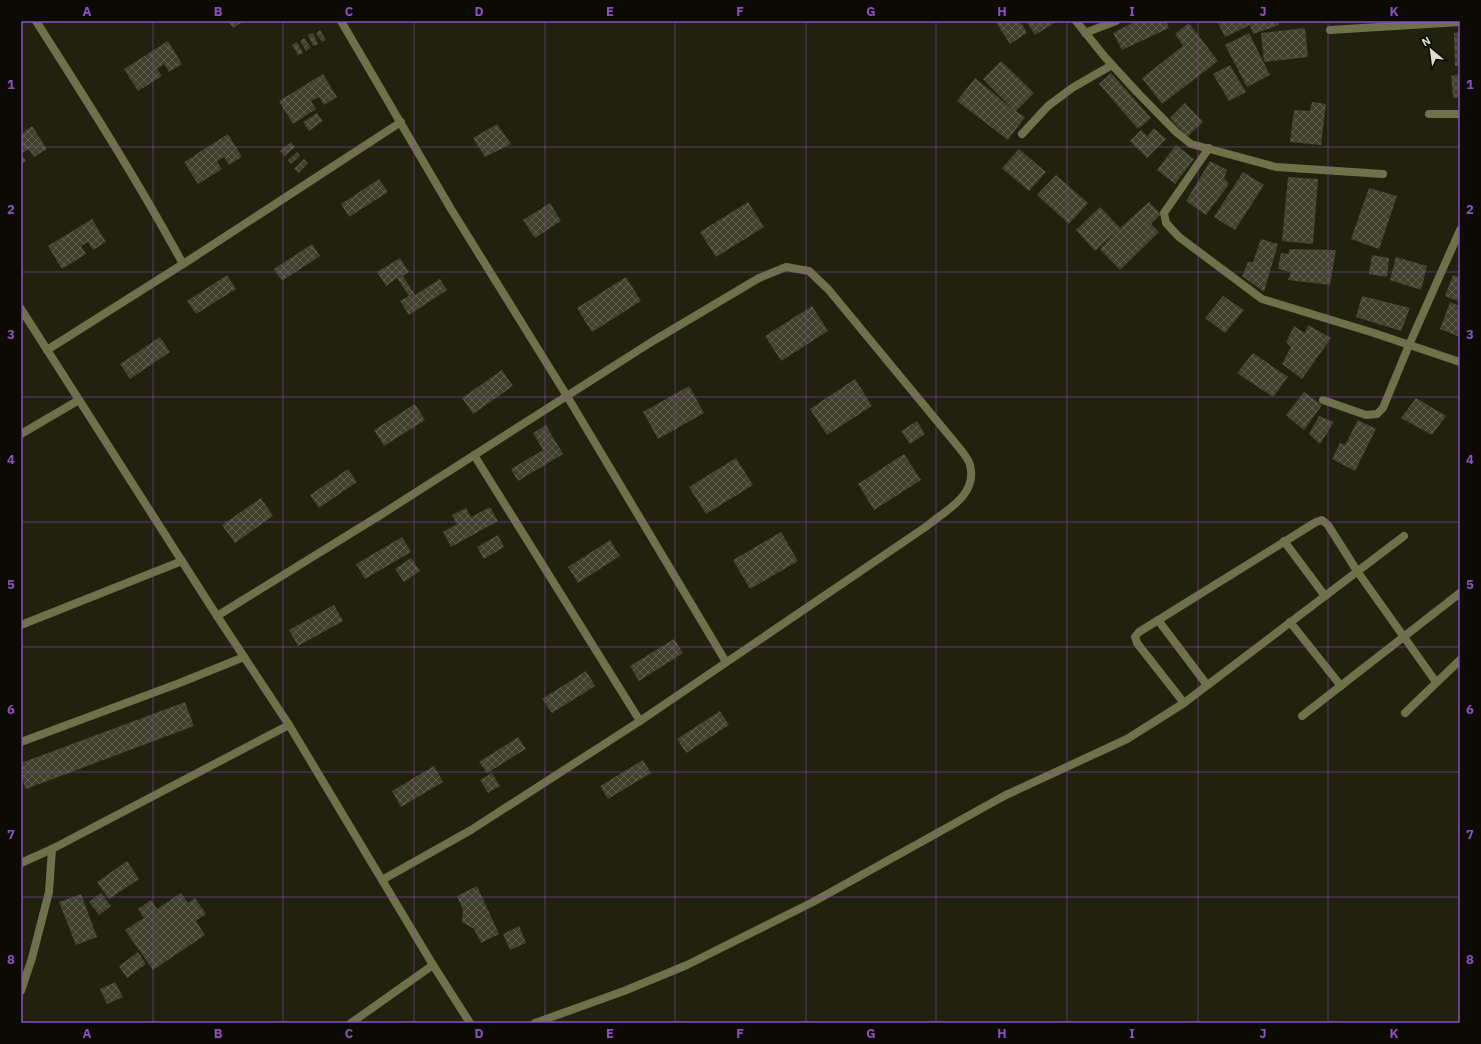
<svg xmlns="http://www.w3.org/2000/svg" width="1481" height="1044" font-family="'IBM Plex Sans',sans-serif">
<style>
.building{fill:url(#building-cross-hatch)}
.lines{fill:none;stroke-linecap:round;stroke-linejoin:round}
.street{stroke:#6f714b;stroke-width:8}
.grid{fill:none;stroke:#8e4fc2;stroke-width:1;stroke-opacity:0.55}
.neatline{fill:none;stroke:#8e4fc2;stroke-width:1.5}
.grid-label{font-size:13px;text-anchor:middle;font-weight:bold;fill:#8e4fc2}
</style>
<defs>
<pattern id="building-cross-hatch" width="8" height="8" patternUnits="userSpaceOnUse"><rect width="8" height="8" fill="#41422d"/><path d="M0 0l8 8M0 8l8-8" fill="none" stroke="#5c5d4a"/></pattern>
</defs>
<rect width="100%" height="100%" fill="#21220e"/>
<g class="building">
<polygon points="228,21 244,21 233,28"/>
<polygon points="995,21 1020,21 1027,33 1010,44"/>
<polygon points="1026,21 1058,21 1035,35"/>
<polygon points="1136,21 1166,21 1169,28 1122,50 1113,33"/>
<polygon points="1217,21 1278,21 1279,25 1253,34 1250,25 1225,37"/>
<polygon points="1189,23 1218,61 1162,104 1142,78 1183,46 1175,34"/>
<polygon points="1305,28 1308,57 1264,62 1261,33"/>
<polygon points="320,30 326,40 322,42 316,33"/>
<polygon points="1460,32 1460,66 1455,66 1454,33"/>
<polygon points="313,33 318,44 313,46 308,35"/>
<polygon points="1249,33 1270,75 1247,87 1225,45"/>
<polygon points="304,38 311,48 306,51 300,41"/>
<polygon points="168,41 182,64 169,72 164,64 157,69 162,76 138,91 124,69"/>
<polygon points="297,42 303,53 298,55 292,45"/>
<polygon points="1001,61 1034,93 1016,111 1025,117 1008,140 957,101 975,78 1014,110 983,79"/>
<polygon points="1230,65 1246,92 1229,101 1213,74"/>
<polygon points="1111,73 1151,118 1138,129 1099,84"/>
<polygon points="323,74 337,97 324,105 319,97 311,101 316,109 293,124 279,101"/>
<polygon points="1460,74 1460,97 1453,98 1451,76"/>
<polygon points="1312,102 1326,104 1321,145 1290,142 1294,110 1310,111"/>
<polygon points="1185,103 1203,122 1187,137 1170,118"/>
<polygon points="317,113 323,121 309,131 303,122"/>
<polygon points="497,124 511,144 485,157 473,138"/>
<polygon points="32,126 47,149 34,157 28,149 21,154 26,161 21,165 21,134"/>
<polygon points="1154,128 1166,139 1147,158 1130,141 1141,130 1147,136"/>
<polygon points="228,134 242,157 229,165 224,157 217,161 222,169 198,184 184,162"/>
<polygon points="291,142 295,147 285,156 280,151"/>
<polygon points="1176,145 1194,159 1175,184 1157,170"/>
<polygon points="1019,149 1046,172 1029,191 1002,168"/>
<polygon points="297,152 300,156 291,164 288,160"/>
<polygon points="304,159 308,163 299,173 294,169"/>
<polygon points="1210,161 1227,170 1224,178 1229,184 1206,215 1186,201"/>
<polygon points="1243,172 1264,185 1235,230 1214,217"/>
<polygon points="1056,175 1088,203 1069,224 1037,195"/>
<polygon points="1288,177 1318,179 1313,244 1282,241"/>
<polygon points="379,179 388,192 349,217 341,204"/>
<polygon points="1369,188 1397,196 1379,249 1351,239"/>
<polygon points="748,202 764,227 716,257 700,232"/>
<polygon points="1149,202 1161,214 1151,224 1159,232 1120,270 1100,249 1116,232 1095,251 1076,230 1100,207 1120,228"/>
<polygon points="550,203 561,221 535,238 523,220"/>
<polygon points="92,219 106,242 93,250 88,242 81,246 86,254 62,269 48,246"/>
<polygon points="1261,239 1278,244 1264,292 1242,276 1248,262 1253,262"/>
<polygon points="312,244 320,256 282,281 274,269"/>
<polygon points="1290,249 1336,250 1330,285 1288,280 1291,272 1278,269 1281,253 1288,254"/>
<polygon points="1372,255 1389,258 1387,277 1369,274"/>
<polygon points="1396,257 1427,266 1421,290 1390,280"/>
<polygon points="400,258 409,272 403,276 415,295 440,279 447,290 409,315 400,301 409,296 397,278 386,286 377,272"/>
<polygon points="227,275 236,289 196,314 187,301"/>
<polygon points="1453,275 1460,277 1460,302 1445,296"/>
<polygon points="626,277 641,301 592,332 577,308"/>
<polygon points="1223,296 1244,310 1225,333 1205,318"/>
<polygon points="1362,296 1410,308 1401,331 1356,317"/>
<polygon points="1450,302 1460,306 1460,337 1440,329"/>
<polygon points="812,306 828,331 781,361 765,336"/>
<polygon points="1308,325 1331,338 1302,379 1282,364 1291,347 1286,342 1294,326 1305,333"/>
<polygon points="160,337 170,352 130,379 120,364"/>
<polygon points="1253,353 1288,377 1273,397 1237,373"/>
<polygon points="502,370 513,386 473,414 462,398"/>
<polygon points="855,379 872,406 827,435 810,409"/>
<polygon points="689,386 704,413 658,439 643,412"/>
<polygon points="1304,392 1322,405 1304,430 1286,415"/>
<polygon points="1416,398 1446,416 1432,435 1401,418"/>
<polygon points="415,404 425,420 384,446 374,430"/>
<polygon points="1319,416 1334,422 1320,444 1309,434"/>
<polygon points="1358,420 1376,429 1355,471 1332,459 1340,443 1345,445"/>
<polygon points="917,421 925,434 910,444 901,431"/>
<polygon points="546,425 563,454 518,481 511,469 543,450 533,433"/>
<polygon points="904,454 921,480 874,510 858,484"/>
<polygon points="736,458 753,485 706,514 689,487"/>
<polygon points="348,469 357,482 319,508 310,495"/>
<polygon points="261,498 273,516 235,543 222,525"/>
<polygon points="490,507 498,521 451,547 443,532 457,524 452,515 466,508 471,517"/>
<polygon points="781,532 798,561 750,589 733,560"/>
<polygon points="498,535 504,547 484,559 477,547"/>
<polygon points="402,537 411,552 365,579 356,564"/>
<polygon points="610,540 620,556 578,583 568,567"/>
<polygon points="411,558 420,571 404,582 395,569"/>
<polygon points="334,605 343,621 298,646 289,630"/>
<polygon points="674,639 683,653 639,681 630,666"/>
<polygon points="586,671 595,686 552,713 542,699"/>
<polygon points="185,702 194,726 26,789 21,776 21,763"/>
<polygon points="720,711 729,725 686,753 677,739"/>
<polygon points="518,737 526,749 487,773 479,762"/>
<polygon points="643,760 651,773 608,799 600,786"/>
<polygon points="434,766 443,782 401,807 392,791"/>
<polygon points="492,773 500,786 488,793 480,780"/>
<polygon points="127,861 139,879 109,899 97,882"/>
<polygon points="477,886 499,934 481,943 474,929 462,922 463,910 457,896"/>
<polygon points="101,893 111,906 99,915 89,902"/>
<polygon points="181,893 188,903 195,898 206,914 196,921 205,935 153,970 125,930 144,918 138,909 151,900 157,909"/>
<polygon points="81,894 97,937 76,945 59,902"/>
<polygon points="519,926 526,943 510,950 503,934"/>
<polygon points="138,952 146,964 127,978 119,966"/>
<polygon points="115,982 123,997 107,1004 100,989"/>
</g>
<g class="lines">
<g class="street">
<path d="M 36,21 C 87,101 138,181 183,264"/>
<polyline points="341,21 451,209 567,396 726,662"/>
<polyline points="1076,21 1104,56 1136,91 1176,132 1191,144 1276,167 1383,174"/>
<polyline points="1330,30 1460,22"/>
<polyline points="1085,33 1116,21"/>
<polyline points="1429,114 1460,114"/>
<polyline points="1022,134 1048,106 1072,88 1112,65"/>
<polyline points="1209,148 1164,213 1166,223 1179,237 1262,299 1374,333 1460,362"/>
<polyline points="21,309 217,616 289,725 433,965 470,1023"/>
<polyline points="47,350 194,257 401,122"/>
<polyline points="1323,400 1366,415 1377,414 1383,408 1409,345 1460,230"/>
<polyline points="21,434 79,400"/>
<polyline points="474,455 640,721"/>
<polyline points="1284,541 1325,596"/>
<path d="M 217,616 L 382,514 L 653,341 L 759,278 L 786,267 L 809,271 L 828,289 L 961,450 C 964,454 969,460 970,465 C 978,495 946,510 927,526 L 640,721 L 471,830 L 382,880"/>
<polyline points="1158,620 1207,685"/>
<polyline points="1290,622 1341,686"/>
<polyline points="21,625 182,561"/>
<polyline points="1184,703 1137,643 1135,637 1139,632 1316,522 1322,520 1328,525 1357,571 1436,682"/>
<polyline points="1405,713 1460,660"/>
<polyline points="1302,716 1460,593"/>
<polyline points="21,742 177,684 244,657"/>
<polyline points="21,863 52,849 289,725"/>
<polyline points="21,991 32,958 49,892 52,849"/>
<polyline points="351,1023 433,965"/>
<polyline points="535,1023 624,991 687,965 813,902 1004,796 1127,739 1184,703 1404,536"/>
</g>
</g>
<path class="grid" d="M 153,21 L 153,1023M 283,21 L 283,1023M 414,21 L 414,1023M 545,21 L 545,1023M 675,21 L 675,1023M 806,21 L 806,1023M 936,21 L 936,1023M 1067,21 L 1067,1023M 1198,21 L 1198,1023M 1328,21 L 1328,1023M 21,147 L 1460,147M 21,272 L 1460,272M 21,397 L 1460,397M 21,522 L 1460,522M 21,647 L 1460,647M 21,772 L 1460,772M 21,897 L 1460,897"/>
<rect width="1481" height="1044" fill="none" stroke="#0b0b04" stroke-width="44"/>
<g transform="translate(1431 50) rotate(331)" stroke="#0b0b04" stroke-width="3" paint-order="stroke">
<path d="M0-3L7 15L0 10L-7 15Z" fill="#dcdcd0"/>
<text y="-6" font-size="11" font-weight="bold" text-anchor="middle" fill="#dcdcd0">N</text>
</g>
<rect x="22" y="22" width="1437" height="1000" class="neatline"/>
<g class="grid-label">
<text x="87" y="16">A</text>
<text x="218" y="16">B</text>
<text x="349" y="16">C</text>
<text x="479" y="16">D</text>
<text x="610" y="16">E</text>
<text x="740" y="16">F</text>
<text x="871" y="16">G</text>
<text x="1002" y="16">H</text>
<text x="1132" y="16">I</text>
<text x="1263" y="16">J</text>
<text x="1394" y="16">K</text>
<text x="11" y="89">1</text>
<text x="1470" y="89">1</text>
<text x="11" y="214">2</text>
<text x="1470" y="214">2</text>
<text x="11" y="339">3</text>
<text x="1470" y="339">3</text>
<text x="11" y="464">4</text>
<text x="1470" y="464">4</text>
<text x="11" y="589">5</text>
<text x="1470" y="589">5</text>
<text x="11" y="714">6</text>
<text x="1470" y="714">6</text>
<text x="11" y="839">7</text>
<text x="1470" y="839">7</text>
<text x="11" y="964">8</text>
<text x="1470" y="964">8</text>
<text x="87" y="1038">A</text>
<text x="218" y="1038">B</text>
<text x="349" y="1038">C</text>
<text x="479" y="1038">D</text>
<text x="610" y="1038">E</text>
<text x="740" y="1038">F</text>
<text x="871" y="1038">G</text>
<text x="1002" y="1038">H</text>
<text x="1132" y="1038">I</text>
<text x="1263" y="1038">J</text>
<text x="1394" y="1038">K</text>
</g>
</svg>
